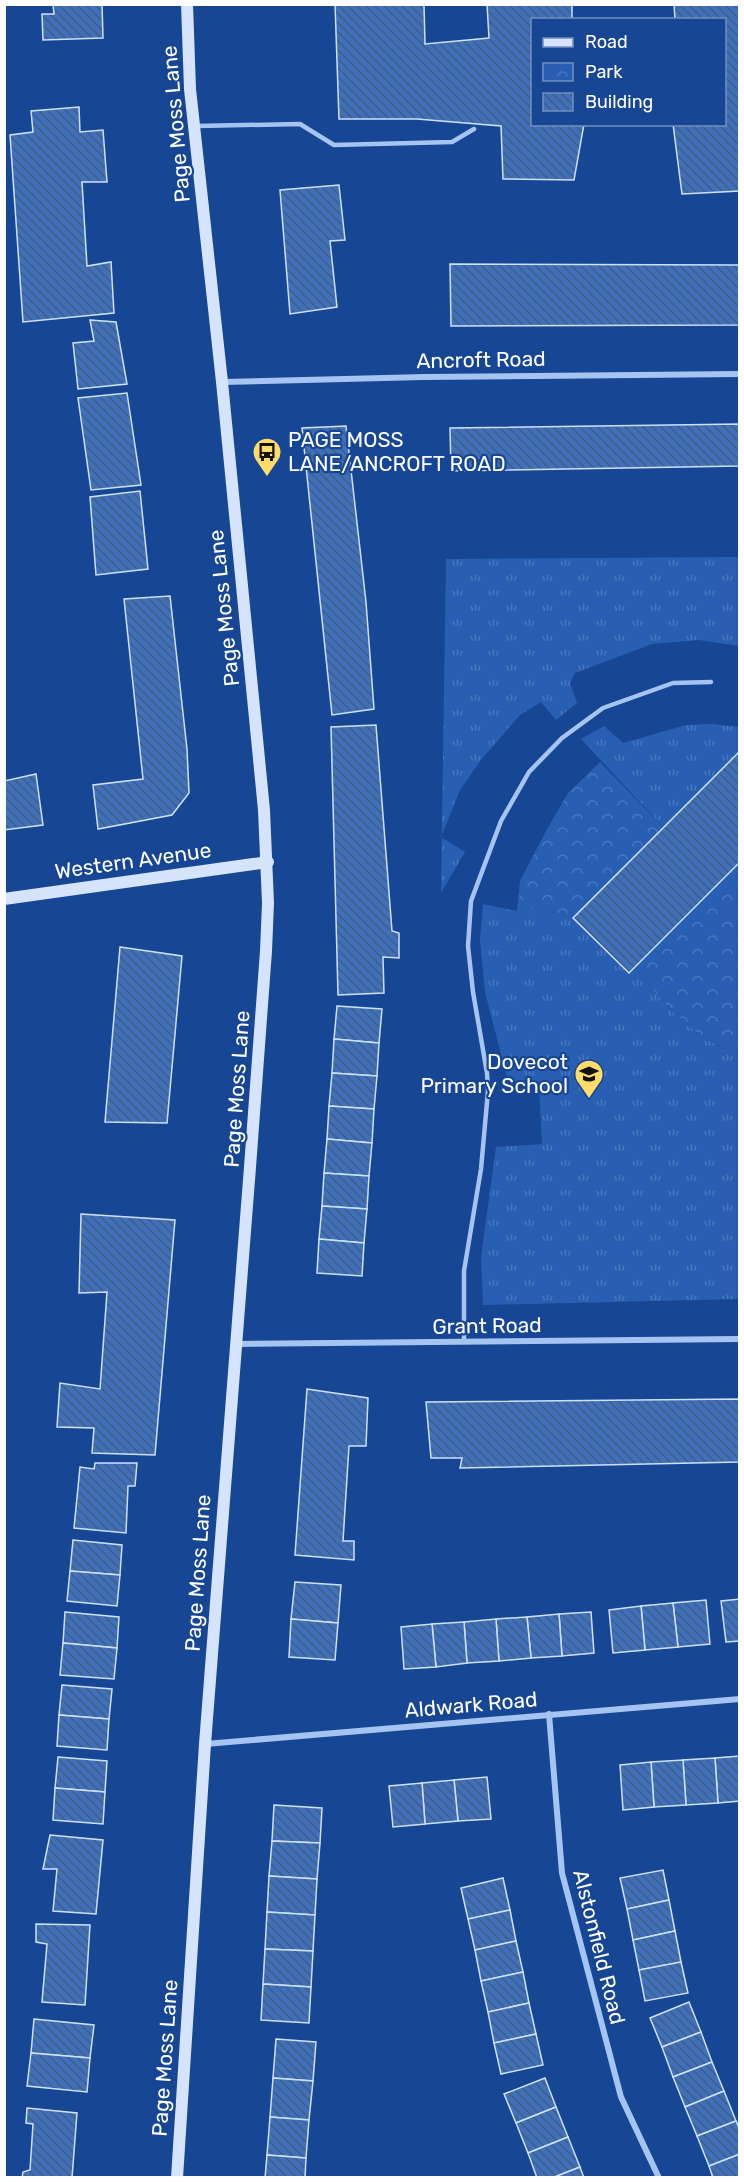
<svg xmlns="http://www.w3.org/2000/svg" width="744" height="2182" font-family="Rubik,sans-serif">
<style>
.grass{fill:url(#grass-tufts)}
.park{fill:url(#park-crowns)}
.building{fill:url(#building-back-hatch);stroke:#cee0fc;stroke-width:1.5}
.lines{fill:none;stroke-linecap:round;stroke-linejoin:round}
.lane{stroke:#a6c4f1;stroke-width:4.5}
.street{stroke:#a6c4f1;stroke-width:6}
.secondary{stroke:#d5e3fc;stroke-width:12}
.labels{text-anchor:middle;stroke-width:4.5;stroke-linejoin:round;paint-order:stroke}
.street-label{font-size:21px;fill:#fff;stroke:#164694}
.poi-label{font-size:21px;fill:#fff;stroke:#164694;text-anchor:start}
</style>
<defs>
<pattern id="grass-tufts" width="24" height="20" patternUnits="userSpaceOnUse" patternTransform="scale(1.5)"><rect width="24" height="20" fill="#295fb3"/><path d="M3 7l-1-3M5 7V3M7 7l1-3M15 17l-1-3M17 17v-4M19 17l1-3" fill="none" stroke="#4977be"/></pattern>
<pattern id="park-crowns" width="20" height="18" patternUnits="userSpaceOnUse" patternTransform="scale(1.5)"><rect width="20" height="18" fill="#295fb3"/><path d="M2 6a3 3 0 1 1 6 0M12 15a3 3 0 1 1 6 0" fill="none" stroke="#4977be"/></pattern>
<pattern id="building-back-hatch" width="6" height="6" patternUnits="userSpaceOnUse" patternTransform="scale(1.5)"><rect width="6" height="6" fill="#3e70bc"/><path d="M-1 5l2 2M0 0l6 6M5-1l2 2" fill="none" stroke="#465c7e"/></pattern>
</defs>
<rect width="100%" height="100%" fill="#164694"/>
<g class="grass">
<polygon points="739,557 739,646 699,640 652,644 575,673 570,683 577,703 556,720 541,702 520,715 481,760 460,790 441,837 465,852 441,893 446,559"/>
<polygon points="712,724 739,727 739,751 663,827 581,739 604,726 623,743 686,725"/>
<path d="M 483,904 L 517,911 L 539,908 L 573,918 L 628,973 L 635,967 C 661,1001 696,1043 739,1053 L 739,1299 L 483,1305 L 481,1257 L 496,1147 L 542,1144 L 539,1084 L 509,1085 L 485,992 L 480,940 Z"/>
</g>
<g class="park">
<polygon points="600,762 663,827 573,918 539,908 517,911 520,881 546,831 568,793"/>
<path d="M 739,862 L 739,1053 C 696,1043 661,1001 635,967 Z"/>
</g>
<g class="building">
<polygon points="53,4 102,4 103,38 43,40 42,14 54,14"/>
<polygon points="335,4 424,4 425,44 489,38 487,4 572,4 572,20 532,20 532,124 584,124 574,180 503,179 501,126 417,119 339,119"/>
<polygon points="674,4 740,4 740,191 682,194 673,124 724,124 724,20 675,20"/>
<polygon points="79,107 80,132 103,130 107,182 82,182 87,266 111,262 114,313 23,322 10,135 33,132 31,111"/>
<polygon points="339,185 345,240 330,241 337,307 290,314 280,190"/>
<polygon points="450,264 740,265 740,325 451,326"/>
<polygon points="90,320 116,322 127,384 78,389 73,343 94,341"/>
<polygon points="127,393 141,485 91,490 78,398"/>
<polygon points="740,424 740,466 451,471 450,428"/>
<polygon points="346,426 366,602 374,709 332,715 302,428"/>
<polygon points="140,491 148,569 96,575 90,497"/>
<polygon points="170,596 187,749 189,793 172,815 98,829 93,785 143,779 124,599"/>
<polygon points="376,725 392,931 399,933 399,958 383,957 384,993 338,995 331,727"/>
<polygon points="740,751 740,862 629,973 573,918"/>
<polygon points="36,774 43,825 4,830 4,781"/>
<polygon points="120,947 182,956 167,1123 105,1122"/>
<polygon points="337,1006 382,1009 379,1043 334,1039"/>
<polygon points="334,1039 379,1043 377,1076 332,1073"/>
<polygon points="332,1073 377,1076 374,1109 329,1106"/>
<polygon points="329,1106 374,1109 372,1143 327,1139"/>
<polygon points="327,1139 372,1143 369,1176 324,1173"/>
<polygon points="324,1173 369,1176 367,1209 322,1206"/>
<polygon points="322,1206 367,1209 364,1243 319,1239"/>
<polygon points="81,1214 175,1220 155,1455 92,1453 94,1428 57,1427 60,1383 100,1389 107,1292 79,1293"/>
<polygon points="319,1239 364,1243 362,1276 317,1273"/>
<polygon points="307,1389 368,1398 366,1446 349,1446 343,1541 354,1541 354,1560 295,1555"/>
<polygon points="740,1399 740,1462 460,1468 462,1458 431,1458 426,1402"/>
<polygon points="95,1463 137,1463 135,1486 128,1486 126,1533 74,1528 80,1467 94,1469"/>
<polygon points="73,1540 122,1545 120,1575 70,1571"/>
<polygon points="70,1571 120,1575 117,1606 67,1601"/>
<polygon points="295,1582 341,1585 338,1623 291,1619"/>
<polygon points="740,1599 740,1641 726,1642 721,1601"/>
<polygon points="706,1600 710,1644 678,1647 673,1603"/>
<polygon points="673,1603 678,1647 645,1650 641,1606"/>
<polygon points="641,1606 645,1650 613,1653 609,1610"/>
<polygon points="65,1612 119,1617 117,1648 63,1643"/>
<polygon points="591,1612 594,1653 562,1656 559,1614"/>
<polygon points="559,1614 562,1656 531,1658 527,1617"/>
<polygon points="527,1617 531,1658 499,1661 496,1619"/>
<polygon points="291,1619 338,1623 335,1660 289,1657"/>
<polygon points="496,1619 499,1661 467,1663 464,1622"/>
<polygon points="464,1622 467,1663 436,1667 432,1624"/>
<polygon points="432,1624 436,1667 404,1669 401,1627"/>
<polygon points="63,1643 117,1648 114,1679 60,1675"/>
<polygon points="62,1685 112,1689 109,1719 59,1715"/>
<polygon points="59,1715 109,1719 107,1750 57,1746"/>
<polygon points="740,1756 740,1801 718,1803 715,1758"/>
<polygon points="58,1757 107,1761 105,1792 55,1788"/>
<polygon points="715,1758 718,1803 686,1805 683,1760"/>
<polygon points="683,1760 686,1805 654,1807 651,1762"/>
<polygon points="651,1762 654,1807 623,1810 620,1765"/>
<polygon points="487,1777 491,1819 458,1821 454,1780"/>
<polygon points="454,1780 458,1821 425,1824 422,1783"/>
<polygon points="422,1783 425,1824 393,1827 389,1786"/>
<polygon points="55,1788 105,1792 103,1824 53,1820"/>
<polygon points="274,1805 322,1808 320,1843 272,1841"/>
<polygon points="50,1835 103,1840 96,1914 53,1911 57,1869 43,1869"/>
<polygon points="272,1841 320,1843 317,1879 269,1876"/>
<polygon points="663,1870 669,1900 627,1909 620,1878"/>
<polygon points="269,1876 317,1879 315,1915 267,1912"/>
<polygon points="503,1878 510,1910 468,1919 461,1888"/>
<polygon points="669,1900 675,1931 633,1940 627,1909"/>
<polygon points="510,1910 516,1941 475,1950 468,1919"/>
<polygon points="267,1912 315,1915 313,1951 265,1949"/>
<polygon points="36,1924 90,1925 85,2005 42,2002 47,1944 36,1942"/>
<polygon points="675,1931 681,1962 639,1970 633,1940"/>
<polygon points="516,1941 523,1972 481,1981 475,1950"/>
<polygon points="265,1949 313,1951 311,1987 263,1984"/>
<polygon points="681,1962 688,1993 645,2001 639,1970"/>
<polygon points="523,1972 529,2003 488,2012 481,1981"/>
<polygon points="263,1984 311,1987 309,2023 261,2020"/>
<polygon points="689,2002 701,2032 662,2047 650,2018"/>
<polygon points="529,2003 536,2034 494,2043 488,2012"/>
<polygon points="34,2019 94,2025 90,2058 31,2053"/>
<polygon points="701,2032 712,2062 673,2077 662,2047"/>
<polygon points="536,2034 543,2065 501,2074 494,2043"/>
<polygon points="276,2039 316,2042 313,2081 273,2078"/>
<polygon points="31,2053 90,2058 87,2092 27,2086"/>
<polygon points="712,2062 724,2091 685,2107 673,2077"/>
<polygon points="273,2078 313,2081 309,2120 270,2117"/>
<polygon points="545,2078 556,2107 516,2123 504,2094"/>
<polygon points="724,2091 736,2121 697,2136 685,2107"/>
<polygon points="556,2107 568,2137 528,2153 516,2123"/>
<polygon points="27,2108 77,2113 72,2178 22,2178 23,2172 30,2170 33,2124 26,2123"/>
<polygon points="270,2117 309,2120 306,2158 267,2155"/>
<polygon points="736,2121 740,2130 740,2154 709,2166 697,2136"/>
<polygon points="568,2137 580,2167 552,2178 537,2178 528,2153"/>
<polygon points="740,2154 740,2178 713,2178 709,2166"/>
<polygon points="267,2155 306,2158 305,2178 265,2178"/>
<polygon points="580,2167 584,2178 552,2178"/>
</g>
<g class="lines">
<g class="lane">
<polyline points="196,126 300,124 334,145 452,142 474,129"/>
<polyline points="464,1342 464,1271 481,1169 488,1091 487,1073 473,992 468,946 471,901 501,821 529,772 562,738 603,708 673,683 711,682"/>
</g>
<g class="street">
<polyline points="222,382 424,377 740,374"/>
<polyline points="236,1344 740,1339"/>
<polyline points="549,1714 562,1873 621,2097 659,2178"/>
<polyline points="205,1744 740,1699"/>
</g>
<g class="secondary">
<polyline points="4,899 268,862"/>
<polyline points="177,2178 205,1744 250,1167 266,951 268,903 264,810 222,382 190,89 187,4"/>
</g>
</g>
<defs>
<g id="bus-pin" transform="scale(1.5)"><path d="M0 17L-7.5 6A9.5 9.5 0 1 1 7.5 6Z" fill="#ffdc67" stroke="#164694"/><path d="M-5-6H5V4H4V6H2V4H-2V6H-4V4H-5ZM-3.5-4V0h7V-4ZM-3.5 1.2v1.5H-2V1.2ZM2 1.2v1.5H3.5V1.2Z" fill="#111"/></g>
<g id="school-pin" transform="scale(1.5)"><path d="M0 17L-7.5 6A9.5 9.5 0 1 1 7.5 6Z" fill="#ffdc67" stroke="#164694"/><path d="M0-5L7-2L0 1L-7-2ZM-4 1L0 2.5L4 1V4Q0 6-4 4Z" fill="#111"/></g>
</defs>
<g fill-rule="evenodd">
<use href="#bus-pin" x="267" y="452"/>
<use href="#school-pin" x="589" y="1074"/>
</g>
<g class="labels">
<g class="street-label">
<text transform="translate(176 124) rotate(-95)" y="7">Page Moss Lane</text>
<text transform="translate(481 360) rotate(-1)" y="7">Ancroft Road</text>
<text transform="translate(224 608) rotate(-96)" y="7">Page Moss Lane</text>
<text transform="translate(133 861) rotate(-8)" y="7">Western Avenue</text>
<text transform="translate(237 1089) rotate(-86)" y="7">Page Moss Lane</text>
<text transform="translate(487 1326) rotate(-1)" y="7">Grant Road</text>
<text transform="translate(198 1573) rotate(-86)" y="7">Page Moss Lane</text>
<text transform="translate(471 1705) rotate(-5)" y="7">Aldwark Road</text>
<text transform="translate(599 1947) rotate(76)" y="7">Alstonfield Road</text>
<text transform="translate(165 2058) rotate(-86)" y="7">Page Moss Lane</text>
</g>
<g class="poi-label">
<text x="288" y="447">PAGE MOSS<tspan x="288" dy="24">LANE/ANCROFT ROAD</tspan></text>
<text x="568" y="1069" text-anchor="end">Dovecot<tspan x="568" dy="24">Primary School</tspan></text>
</g>
</g>
<rect width="744" height="2182" fill="none" stroke="#ffffff" stroke-width="12"/>
<rect x="531" y="18" width="195" height="108" fill="#164694" stroke="#7390bf" stroke-width="1.5"/>
<rect x="543" y="38" width="30" height="9" fill="#d5e3fc" stroke="#7390bf" stroke-width="1.5"/>
<text x="585" y="48" font-size="18" fill="#ffffff">Road</text>
<rect x="543" y="63" width="30" height="18" fill="url(#park-crowns)" stroke="#7390bf" stroke-width="1.5"/>
<text x="585" y="78" font-size="18" fill="#ffffff">Park</text>
<rect x="543" y="93" width="30" height="18" fill="url(#building-back-hatch)" stroke="#7390bf" stroke-width="1.5"/>
<text x="585" y="108" font-size="18" fill="#ffffff">Building</text>
</svg>
